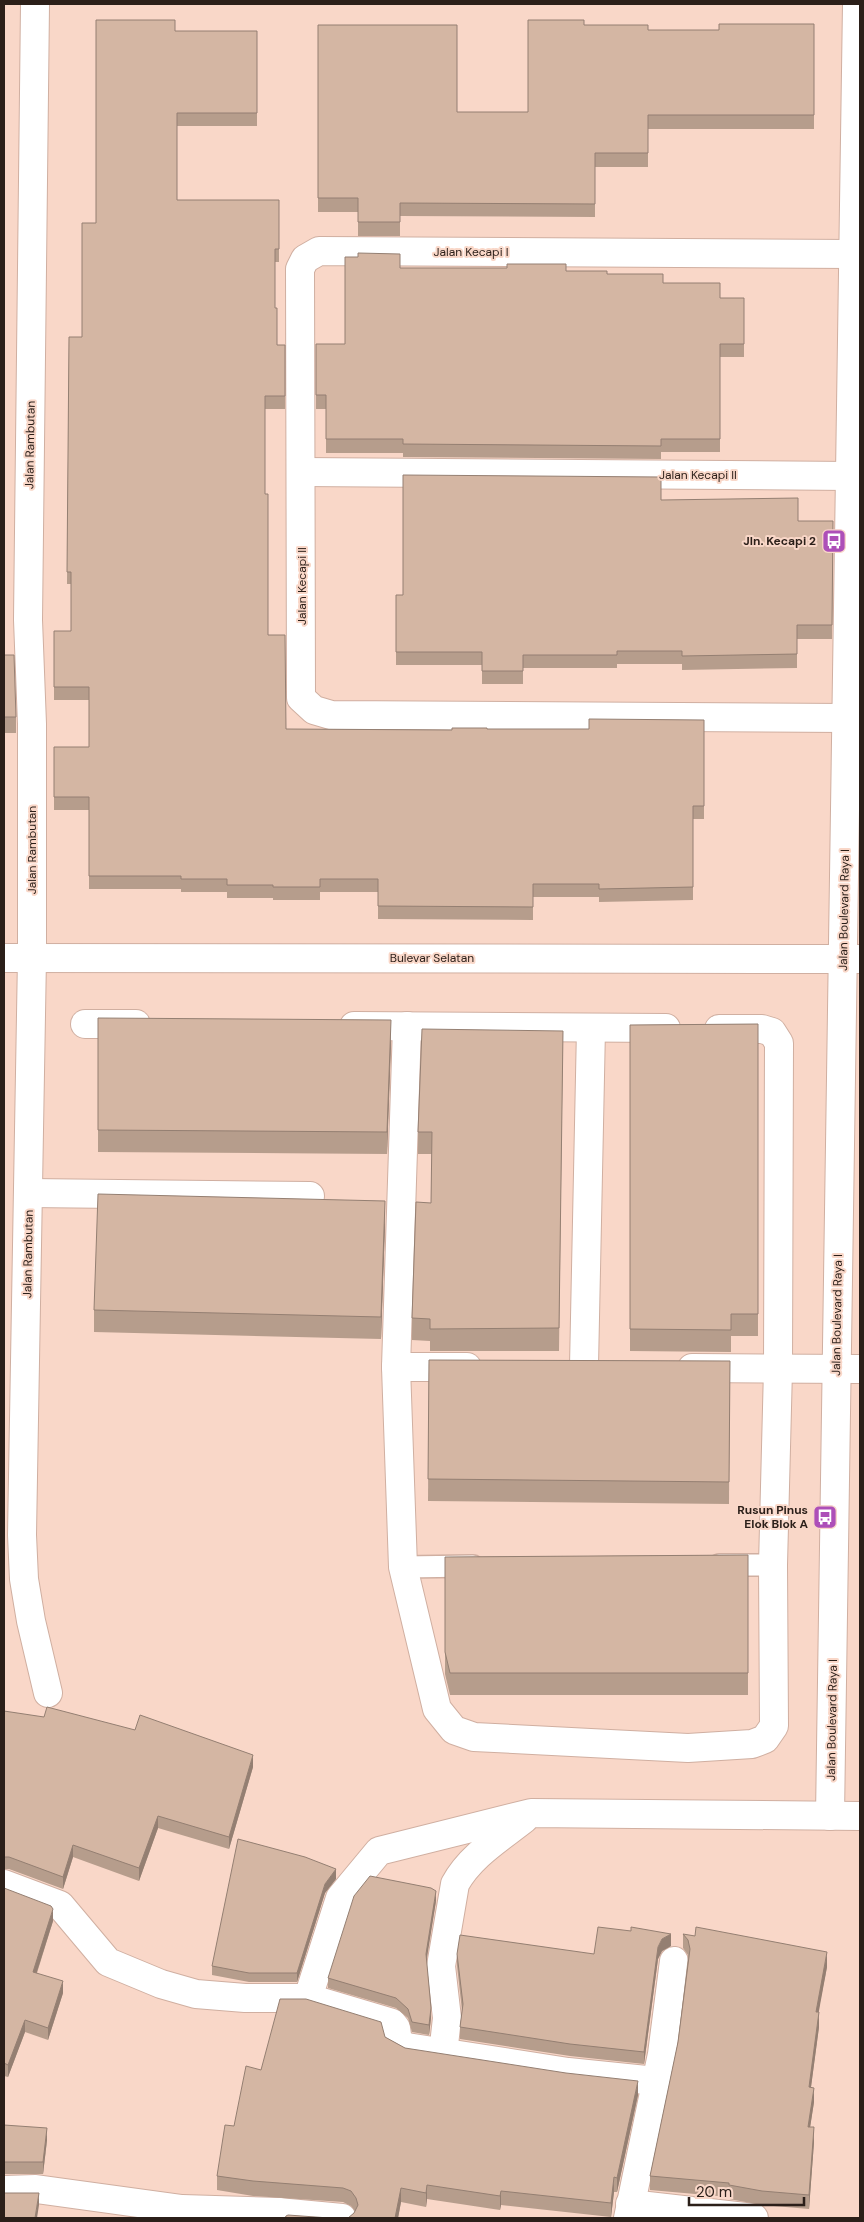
<svg xmlns="http://www.w3.org/2000/svg" width="864" height="2222" font-family="'DM Sans',sans-serif">
<style>
.lines{fill:none;stroke-linecap:round;stroke-linejoin:round}
.service-casing{stroke:#d0afa1;stroke-width:24}
.minor-casing{stroke:#d0afa1;stroke-width:30}
.service{stroke:#fff;stroke-width:21}
.minor{stroke:#fff;stroke-width:28}
.wall{fill:#b69d8c}
.shaded-wall{fill:#947f72}
.building{fill:#d4b6a3;stroke:#947f72}
.labels{text-anchor:middle;stroke-width:4;stroke-linejoin:round;paint-order:stroke}
.street-label{font-size:12px;fill:#2b1f19;stroke:#f9d7c8}
.poi-label{font-size:12px;font-weight:bold;fill:#2b1f19;stroke:#f9d7c8;text-anchor:end}
</style>
<rect width="100%" height="100%" fill="#f9d7c8"/>
<g class="lines">
<g class="service-casing">
<g id="service">
<polyline points="719,1565 773,1565"/>
<polyline points="403,1567 473,1566"/>
</g>
</g>
<g class="minor-casing">
<g id="minor">
<polyline points="35,4 28,620 32,724 32,957 22,1535 24,1579 31,1621 48,1693"/>
<polyline points="302,472 850,476"/>
<polyline points="846,718 331,715 314,710 301,698 300,269 305,259 319,251 853,254"/>
<polyline points="4,958 860,959"/>
<polyline points="85,1024 136,1024"/>
<polyline points="354,1026 666,1028"/>
<polyline points="407,1026 396,1367 403,1567 437,1709 454,1730 474,1737 688,1748 752,1744 765,1739 774,1726 773,1565 778,1369 779,1043 772,1032 762,1029 719,1029"/>
<polyline points="29,1193 310,1196"/>
<polyline points="584,1366 591,1028"/>
<polyline points="396,1367 467,1367"/>
<polyline points="692,1368 860,1369"/>
<polyline points="830,1816 857,4"/>
<polyline points="4,1884 60,1905 108,1962 161,1984 196,1994 245,1998 308,1998 392,2023 396,2028 398,2042 407,2047 568,2072 656,2081"/>
<polyline points="308,1998 340,1898 379,1851 531,1813 860,1816"/>
<path d="M 443,2054 L 447,2018 L 441,1966 L 455,1884 C 470,1856 500,1838 524,1819"/>
<polyline points="4,2190 36,2189 182,2209 278,2212"/>
<polyline points="630,2204 754,2218"/>
<polyline points="277,2218 278,2212 342,2218"/>
<polyline points="628,2218 662,2054 674,1961"/>
</g>
</g>
<use href="#service" class="service"/>
<use href="#minor" class="minor"/>
</g>
<g class="wall">
<polygon points="814,24 814,129 648,129 648,167 595,167 595,217 400,216 400,236 358,236 358,212 318,212 318,25 457,112 528,112 584,25 648,30 719,30"/>
<polygon points="175,31 257,31 257,126 177,126 177,200 279,200 279,262 275,262 275,308 277,345 285,345 285,409 265,409 265,494 268,635 286,729 452,730 589,729 704,720 704,819 693,819 693,900 599,902 599,897 533,897 533,920 378,919 378,892 320,892 320,900 273,900 273,898 227,898 227,892 181,892 181,889 89,889 89,810 54,810 54,747 89,747 89,700 54,700 54,631 71,631 71,584 67,584 69,337 82,337 96,223"/>
<polygon points="400,268 566,271 607,274 663,283 720,298 744,298 744,357 720,357 720,452 661,452 661,459 403,457 403,453 326,453 326,409 316,409 316,344 345,344"/>
<polygon points="661,500 798,521 833,521 832,639 797,639 797,668 682,670 682,664 617,664 617,668 523,668 523,684 482,684 482,665 396,665 396,595 403,595"/>
<polygon points="4,655 16,717 16,733 4,733"/>
<polygon points="98,1018 391,1042 387,1154 98,1152"/>
<polygon points="758,1024 758,1336 731,1336 731,1352 630,1351 630,1025"/>
<polygon points="563,1031 559,1351 430,1351 430,1341 412,1340 412,1318 431,1203 432,1154 418,1154 418,1132"/>
<polygon points="385,1224 381,1339 94,1332 94,1310"/>
<polygon points="429,1360 730,1361 729,1504 428,1501"/>
<polygon points="748,1555 748,1695 450,1695 445,1674 445,1557"/>
<polygon points="4,1711 253,1767 229,1849 158,1828 139,1881 73,1857 63,1889 9,1869 4,1869"/>
<polygon points="336,1879 325,1893 297,1982 249,1982 212,1975 212,1966"/>
<polygon points="4,1888 53,1921 37,1973 63,1993 48,2040 25,2032 8,2077 4,2076"/>
<polygon points="436,1901 426,1960 431,2018 429,2035 412,2032 408,2018 396,2008 328,1988 328,1978"/>
<polygon points="683,1934 827,1967 818,2012 819,2027 811,2087 814,2102 810,2127 814,2142 809,2209 762,2205 729,2199 729,2197 650,2190 650,2176 678,2042 688,1956 688,1955 683,1948"/>
<polygon points="671,1946 662,1951 658,1959 644,2064 570,2056 460,2039 460,2027 462,2011 457,1966 457,1954 594,1954"/>
<polygon points="385,2037 405,2048 638,2095 617,2192 614,2192 611,2217 501,2205 500,2210 427,2199 426,2207 401,2202 398,2218 348,2218 354,2213 355,2211 351,2206 343,2202 253,2196 217,2190 217,2176 234,2126 261,2070"/>
<polygon points="4,2125 47,2140 43,2174 4,2174"/>
</g>
<g class="shaded-wall">
<polygon points="391,1020 391,1042 387,1154 387,1132"/>
<polygon points="385,1201 385,1224 381,1339 381,1317"/>
<polygon points="253,1755 253,1767 229,1849 229,1837"/>
<polygon points="158,1816 158,1828 139,1881 139,1868"/>
<polygon points="73,1845 73,1857 63,1889 63,1877"/>
<polygon points="336,1869 336,1879 325,1893 297,1982 297,1973 325,1884"/>
<polygon points="436,1891 436,1901 426,1964 426,1954"/>
<polygon points="53,1909 53,1921 33,1984 33,1972"/>
<polygon points="671,1934 671,1946 662,1951 658,1959 644,2064 644,2052 658,1947 662,1939"/>
<polygon points="827,1952 827,1967 816,2027 816,2012"/>
<polygon points="63,1981 63,1993 48,2040 48,2028"/>
<polygon points="431,2008 431,2018 429,2035 429,2025"/>
<polygon points="819,2012 819,2027 809,2102 809,2087"/>
<polygon points="25,2020 25,2032 8,2077 8,2065"/>
<polygon points="638,2081 638,2095 617,2192 617,2178"/>
<polygon points="814,2088 814,2102 808,2141 808,2127"/>
<polygon points="814,2127 814,2142 809,2209 809,2195"/>
<polygon points="47,2128 47,2140 43,2174 43,2162"/>
<polygon points="614,2177 614,2192 611,2217 611,2203"/>
<polygon points="427,2185 427,2199 426,2207 426,2193"/>
<polygon points="401,2188 401,2202 398,2218 395,2218"/>
<polygon points="501,2191 501,2205 500,2210 500,2196"/>
<polygon points="39,2193 39,2205 37,2218 35,2218"/>
</g>
<g class="building">
<polygon points="96,20 175,20 175,31 257,31 257,113 177,113 177,200 279,200 279,249 275,249 275,308 277,308 277,345 285,345 285,396 265,396 265,494 268,494 268,635 285,635 286,729 452,730 452,728 487,728 487,729 589,729 589,719 704,720 704,806 693,806 693,887 599,889 599,884 533,884 533,907 378,906 378,879 320,879 320,887 273,887 273,885 227,885 227,879 181,879 181,876 89,876 89,797 54,797 54,747 89,747 89,687 54,687 54,631 71,631 71,572 67,572 69,337 82,337 82,223 96,223"/>
<polygon points="528,20 584,20 584,25 648,25 648,30 719,30 719,24 814,24 814,115 648,115 648,153 595,153 595,204 400,203 400,222 358,222 358,198 318,198 318,25 457,25 457,112 528,112"/>
<polygon points="358,253 400,254 400,268 507,268 507,264 566,264 566,271 607,271 607,274 663,274 663,283 720,283 720,298 744,298 744,344 720,344 720,439 661,439 661,446 403,444 403,439 326,439 326,395 316,395 316,344 345,344 345,257 358,257"/>
<polygon points="403,475 661,477 661,500 798,498 798,521 833,521 832,625 797,625 797,654 682,656 682,651 617,651 617,655 523,655 523,671 482,671 482,652 396,652 396,595 403,595"/>
<polygon points="4,655 14,655 16,717 4,717"/>
<polygon points="98,1018 391,1020 387,1132 98,1130"/>
<polygon points="758,1024 758,1314 731,1314 731,1330 630,1329 630,1025"/>
<polygon points="422,1029 563,1031 559,1328 430,1329 430,1319 412,1318 416,1202 431,1203 432,1132 418,1132"/>
<polygon points="98,1194 385,1201 381,1317 94,1310"/>
<polygon points="429,1360 730,1361 729,1482 428,1479"/>
<polygon points="748,1555 748,1673 450,1673 445,1652 445,1557"/>
<polygon points="47,1707 135,1730 140,1715 253,1755 229,1837 158,1816 139,1868 73,1845 63,1877 9,1857 4,1857 4,1711 44,1717"/>
<polygon points="238,1839 305,1857 336,1869 325,1884 297,1973 249,1973 212,1966"/>
<polygon points="370,1876 431,1888 436,1891 426,1954 431,2008 429,2025 412,2022 408,2009 396,1998 328,1978 354,1896"/>
<polygon points="4,1888 51,1906 53,1909 33,1972 63,1981 48,2028 25,2020 8,2065 4,2063"/>
<polygon points="598,1927 631,1931 631,1927 671,1934 662,1939 658,1947 644,2052 570,2044 460,2027 463,2004 457,1954 460,1935 594,1954"/>
<polygon points="696,1927 827,1952 816,2012 819,2012 809,2087 814,2088 808,2127 814,2127 809,2195 762,2191 729,2185 729,2183 650,2176 678,2042 690,1949 688,1940 683,1934 695,1936"/>
<polygon points="280,1999 306,1999 381,2022 385,2037 405,2048 566,2073 638,2081 617,2178 614,2177 611,2203 501,2191 500,2196 427,2185 426,2193 401,2188 395,2218 348,2218 354,2213 358,2205 356,2198 351,2191 343,2188 253,2181 217,2176 225,2125 234,2126 246,2066 261,2070"/>
<polygon points="4,2125 47,2128 43,2162 4,2162"/>
<polygon points="4,2193 39,2193 35,2218 4,2218"/>
<polygon points="288,2215 329,2218 285,2218 286,2216"/>
</g>
<defs>
<g id="bus-square" transform="scale(1.25)"><rect x="-9" y="-9" width="18" height="18" rx="4" fill="#ad4fb8" stroke="#f9d7c8"/><path d="M-5-6H5V4H4V6H2V4H-2V6H-4V4H-5ZM-3.5-4V0h7V-4ZM-3.5 1.2v1.5H-2V1.2ZM2 1.2v1.5H3.5V1.2Z" fill="#fff"/></g>
</defs>
<g fill-rule="evenodd">
<use href="#bus-square" x="834" y="541"/>
<use href="#bus-square" x="825" y="1517"/>
</g>
<g class="labels">
<g class="street-label">
<text x="471" y="256">Jalan Kecapi I</text>
<text transform="translate(30 445) rotate(-89)" y="4">Jalan Rambutan</text>
<text x="698" y="479">Jalan Kecapi II</text>
<text transform="translate(302 586) rotate(-90)" y="4">Jalan Kecapi II</text>
<text transform="translate(32 850) rotate(-90)" y="4">Jalan Rambutan</text>
<text transform="translate(844 910) rotate(-89)" y="4">Jalan Boulevard Raya I</text>
<text x="432" y="962">Bulevar Selatan</text>
<text transform="translate(28 1254) rotate(-89)" y="4">Jalan Rambutan</text>
<text transform="translate(837 1315) rotate(-89)" y="4">Jalan Boulevard Raya I</text>
<text transform="translate(832 1720) rotate(-89)" y="4">Jalan Boulevard Raya I</text>
</g>
<g class="poi-label">
<text x="816" y="545">Jln. Kecapi 2</text>
<text x="808" y="1514">Rusun Pinus<tspan x="808" dy="14">Elok Blok A</tspan></text>
</g>
</g>
<rect width="864" height="2222" fill="none" stroke="#2b1f19" stroke-width="10"/>
<path d="M689 2197v8h115v-8" fill="none" stroke="#2b1f19" stroke-width="2.5"/>
<text x="696" y="2197" font-size="15" fill="#2b1f19" stroke="#f9d7c8" stroke-width="4" paint-order="stroke">20 m</text>
</svg>
